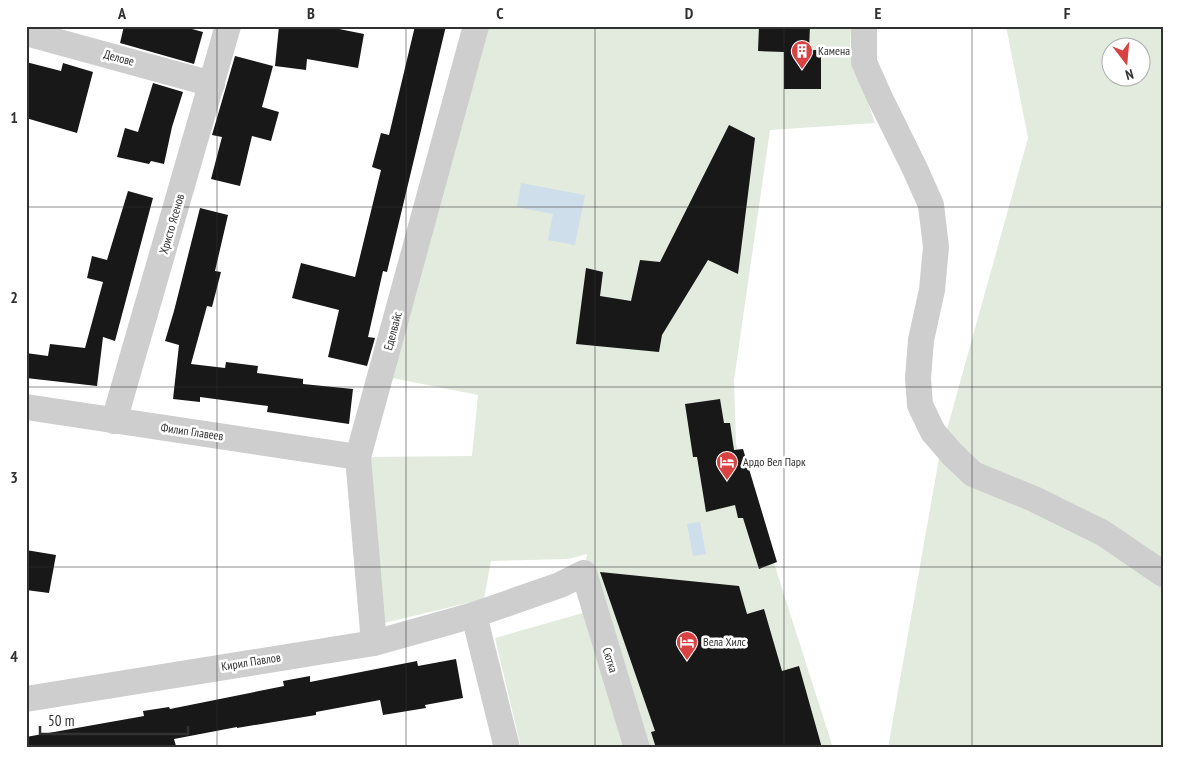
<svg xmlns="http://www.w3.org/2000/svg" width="1189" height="774" font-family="'PT Sans Narrow',sans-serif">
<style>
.green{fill:#e3eade;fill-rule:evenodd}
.water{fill:#cfdeeb}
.building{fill:#181818}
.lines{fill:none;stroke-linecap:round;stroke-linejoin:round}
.minor{stroke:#cecece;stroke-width:26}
.grid{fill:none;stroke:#313131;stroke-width:1;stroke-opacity:0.55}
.labels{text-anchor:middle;stroke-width:5;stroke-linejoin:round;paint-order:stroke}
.poi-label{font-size:12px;fill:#313131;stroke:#fff;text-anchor:start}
.street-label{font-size:12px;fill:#313131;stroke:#fff}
.neatline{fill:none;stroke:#313131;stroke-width:2}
.grid-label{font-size:16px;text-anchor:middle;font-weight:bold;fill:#313131}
</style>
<rect width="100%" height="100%" fill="#fff"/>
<g class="green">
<polygon points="482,26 851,26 850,50 875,123 770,130 734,380 736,444 833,748 637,748 584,573 587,554 568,559 491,561 484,599 384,623 365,457 472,456 478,395 387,377"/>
<path d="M 1006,26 L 1163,26 L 1163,748 L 888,748 L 939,458 L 1028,138 ZM 1112,48 L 1142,48 L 1142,78 L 1112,78 Z"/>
<polygon points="583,613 625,745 610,748 521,748 495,638"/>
</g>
<g class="water">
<polygon points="521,183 585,195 575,245 548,240 553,214 517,207"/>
<polygon points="700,522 706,554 693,556 687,524"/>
</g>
<g class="building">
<polygon points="124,26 181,26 203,32 194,64 120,43"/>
<polygon points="279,26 339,26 339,29 364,34 358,68 307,59 306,70 275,66"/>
<polygon points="415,26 446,26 387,272 383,271 368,337 375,338 367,366 328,357 339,310 292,298 301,263 355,277 381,170 372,167 381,133 389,135"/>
<polygon points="759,26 810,26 809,50 821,50 821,89 784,89 784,52 758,51"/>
<polygon points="235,56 273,66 262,107 279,112 271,141 252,136 240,186 211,179 222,137 212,135"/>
<polygon points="26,62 61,71 63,63 93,72 77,133 26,118"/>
<polygon points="153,83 183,92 172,127 164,164 151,161 149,164 117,157 125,128 138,132"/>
<polygon points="729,125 755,138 738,274 708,260 662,335 659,352 576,344 586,268 603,272 600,296 631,301 640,260 660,262"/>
<polygon points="128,191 153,198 115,341 103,337 97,386 26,378 26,353 48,356 50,344 85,348 103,282 87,278 92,256 107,260"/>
<polygon points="200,208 228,215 215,271 221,272 212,307 207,306 191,364 225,368 226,362 258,366 257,373 303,379 303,384 353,389 349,424 267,412 268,406 200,397 200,402 173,399 179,345 165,341 174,311"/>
<polygon points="720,399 724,423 730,423 734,450 743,449 777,562 759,569 743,518 738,518 735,505 706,512 697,457 693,457 685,404"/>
<polygon points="26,550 56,555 49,593 26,590"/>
<polygon points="600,572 739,586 747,614 764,609 782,671 799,666 822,748 656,748 651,732 655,731"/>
<polygon points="456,659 463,698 425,705 426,708 383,715 380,700 316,712 316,715 237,728 237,727 174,739 176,746 168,748 26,748 26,737 144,716 143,711 169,707 170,709 284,686 283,681 310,676 310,682 417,661 418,666"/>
</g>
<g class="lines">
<g class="minor">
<polyline points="864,26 864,62 879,96 915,169 931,205 936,247 932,290 921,340 918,378 920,405 933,432 952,454 973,474 1034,499 1103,533 1163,574"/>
<polyline points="26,33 212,84"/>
<polyline points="26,407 358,457"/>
<polyline points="114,421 228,26"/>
<polyline points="474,615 507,748"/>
<polyline points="374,643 358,457 476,26"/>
<polyline points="26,699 374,643 474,615 560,585 584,573 637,748"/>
</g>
</g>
<path class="grid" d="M 217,26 L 217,748M 406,26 L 406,748M 595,26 L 595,748M 784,26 L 784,748M 972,26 L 972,748M 26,207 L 1163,207M 26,387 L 1163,387M 26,567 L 1163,567"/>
<defs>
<g id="building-pin" transform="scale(1.125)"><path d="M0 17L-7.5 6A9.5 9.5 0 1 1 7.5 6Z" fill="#d94243" stroke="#fff"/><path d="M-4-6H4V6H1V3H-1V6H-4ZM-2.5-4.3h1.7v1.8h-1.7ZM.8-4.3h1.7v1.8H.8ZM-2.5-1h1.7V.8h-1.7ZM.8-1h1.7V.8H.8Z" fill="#fff"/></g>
<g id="hotel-pin" transform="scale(1.125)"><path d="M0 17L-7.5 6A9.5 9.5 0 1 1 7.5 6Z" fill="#d94243" stroke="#fff"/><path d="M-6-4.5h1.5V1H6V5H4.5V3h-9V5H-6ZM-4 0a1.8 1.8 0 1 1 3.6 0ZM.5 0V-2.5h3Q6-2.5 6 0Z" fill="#fff"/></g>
</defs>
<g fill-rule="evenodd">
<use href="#building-pin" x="802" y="51"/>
<use href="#hotel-pin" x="727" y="462"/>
<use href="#hotel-pin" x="687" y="642"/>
</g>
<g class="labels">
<g class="poi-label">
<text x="818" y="55">Камена</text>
<text x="743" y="466">Ардо Вел Парк</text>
<text x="703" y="646">Вела Хилс</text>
</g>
<g class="street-label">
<text transform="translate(119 58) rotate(15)" y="4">Делове</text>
<text transform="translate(172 224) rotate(-74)" y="4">Христо Ясенов</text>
<text transform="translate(393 331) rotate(-75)" y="4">Еделвайс</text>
<text transform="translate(192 432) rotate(8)" y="4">Филип Главеев</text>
<text transform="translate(610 660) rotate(73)" y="4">Сютка</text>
<text transform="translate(251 662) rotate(-9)" y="4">Кирил Павлов</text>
</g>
</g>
<rect width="1189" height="774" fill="none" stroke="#ffffff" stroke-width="55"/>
<g transform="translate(1126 62) rotate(164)"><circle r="24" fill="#ffffff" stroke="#adadad"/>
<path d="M0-4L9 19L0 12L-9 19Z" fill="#d94243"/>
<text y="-8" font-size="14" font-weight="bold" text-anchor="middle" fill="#313131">N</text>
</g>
<path d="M40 726v8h148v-8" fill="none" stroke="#313131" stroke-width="2.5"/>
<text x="48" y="726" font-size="15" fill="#313131" stroke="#ffffff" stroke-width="4" paint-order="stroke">50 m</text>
<rect x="28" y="28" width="1134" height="718" class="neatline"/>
<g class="grid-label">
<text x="122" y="19">A</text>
<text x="311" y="19">B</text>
<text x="500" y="19">C</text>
<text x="689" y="19">D</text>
<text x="878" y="19">E</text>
<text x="1067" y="19">F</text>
<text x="14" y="123">1</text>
<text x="14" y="303">2</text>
<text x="14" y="483">3</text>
<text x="14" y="662">4</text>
</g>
</svg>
